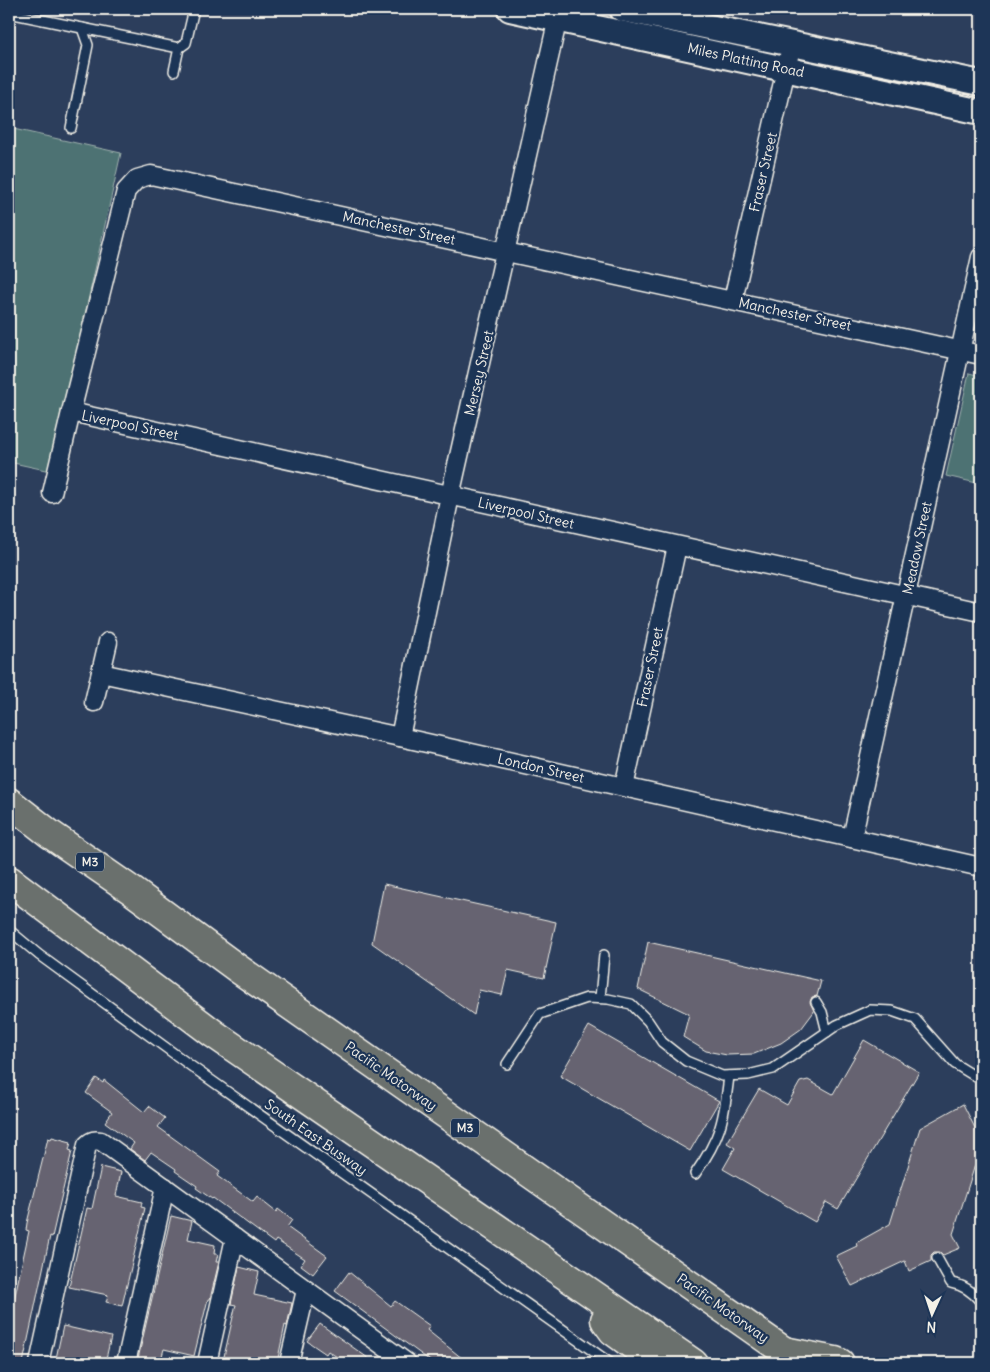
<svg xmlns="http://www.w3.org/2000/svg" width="990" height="1372" font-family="Delius,sans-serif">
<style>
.green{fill:#4d7273;stroke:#a0b2ae}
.building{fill:#666471;stroke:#f4f1e8}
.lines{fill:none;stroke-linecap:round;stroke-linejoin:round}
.lane-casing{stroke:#f4f1e8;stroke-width:12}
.street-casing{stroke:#f4f1e8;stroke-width:21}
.secondary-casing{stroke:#f4f1e8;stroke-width:28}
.highway-casing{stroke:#f4f1e8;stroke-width:31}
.lane{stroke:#1d3557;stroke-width:9}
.street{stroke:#1d3557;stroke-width:18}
.secondary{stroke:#1d3557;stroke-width:24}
.highway{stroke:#6b706d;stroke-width:28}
.labels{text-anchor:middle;stroke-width:4.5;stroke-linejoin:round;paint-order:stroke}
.shield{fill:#1d3557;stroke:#b4b9bc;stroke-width:1}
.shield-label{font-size:12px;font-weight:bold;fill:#f4f1e8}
.street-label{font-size:14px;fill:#f4f1e8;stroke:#1d3557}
</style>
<rect width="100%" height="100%" fill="#2c3e5c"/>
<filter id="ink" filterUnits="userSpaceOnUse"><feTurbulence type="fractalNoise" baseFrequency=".02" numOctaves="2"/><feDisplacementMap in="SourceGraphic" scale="10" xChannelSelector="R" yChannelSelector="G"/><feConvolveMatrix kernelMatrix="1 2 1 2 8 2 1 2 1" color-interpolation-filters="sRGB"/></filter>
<g filter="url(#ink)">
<g class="green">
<polygon points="9,128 121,153 50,471 9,462"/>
<polygon points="969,373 981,376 981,484 946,476"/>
</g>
<g class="building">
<polygon points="384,884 556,922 544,978 508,970 502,995 479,990 474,1015 372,943"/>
<polygon points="648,942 821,981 817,996 812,997 810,1002 814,1011 813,1013 801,1029 781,1043 754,1054 727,1055 706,1051 683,1037 689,1014 638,989"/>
<polygon points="589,1026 719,1101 690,1151 560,1076"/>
<polygon points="864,1040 919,1072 838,1209 826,1202 815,1222 723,1169 735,1148 727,1143 759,1089 787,1105 800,1082 808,1080 833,1094"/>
<polygon points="96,1078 103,1083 104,1080 144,1112 149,1106 165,1118 158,1127 220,1172 217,1176 253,1202 257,1197 276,1212 278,1209 292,1220 287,1227 327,1256 313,1274 301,1265 305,1259 276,1240 274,1243 213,1198 212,1199 196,1188 197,1186 175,1171 176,1169 151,1152 145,1160 130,1149 134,1143 105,1122 112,1112 86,1093"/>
<polygon points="963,1104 981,1140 981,1160 976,1162 953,1234 960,1248 943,1255 940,1252 934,1252 931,1255 931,1261 909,1271 905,1261 852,1286 836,1256 857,1246 856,1243 890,1224 920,1128"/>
<polygon points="52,1137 71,1142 69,1150 72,1151 58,1211 52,1237 50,1236 23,1363 9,1363 12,1340 9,1339 9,1323 29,1231 26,1230 27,1223 48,1138 51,1139"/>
<polygon points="101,1167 121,1172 116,1196 142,1202 141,1207 145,1208 122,1306 106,1302 108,1295 69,1287 87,1208 92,1209"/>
<polygon points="171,1216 192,1221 188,1239 215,1245 214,1254 218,1254 216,1262 219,1262 210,1299 208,1299 194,1356 164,1349 160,1363 137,1363"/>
<polygon points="239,1267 259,1272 254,1295 292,1303 287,1326 285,1325 277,1363 233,1363 223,1361 235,1308 236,1305 231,1304"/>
<polygon points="349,1272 391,1306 395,1301 430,1326 427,1330 468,1363 433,1363 335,1291"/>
<polygon points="320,1324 375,1363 346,1363 328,1351 326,1354 307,1341"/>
<polygon points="63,1326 111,1337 105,1363 55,1363"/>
</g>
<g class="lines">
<g class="lane-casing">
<g id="lane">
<polyline points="9,13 179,48 186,43 194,9"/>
<polyline points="174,71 179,48"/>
<polyline points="71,128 88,45 82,28"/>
<polyline points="9,930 39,955 191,1066 610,1363"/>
<polyline points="600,998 604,955"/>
<polyline points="816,1002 822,1012 827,1032"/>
<polyline points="507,1064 540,1014 587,998 608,999 631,1004 648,1021 662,1042 686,1061 722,1076 748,1075 773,1069 837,1025 870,1010 892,1011 915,1019 955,1064 981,1080"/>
<polyline points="975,1076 981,1067"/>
<path d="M 695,1174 C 721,1137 724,1120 729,1076"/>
<path d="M 937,1258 L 951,1283 C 964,1285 973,1292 981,1302"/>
</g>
</g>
<g class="street-casing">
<g id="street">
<polyline points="733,300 792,43"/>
<polyline points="71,412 981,612"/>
<polyline points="52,493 71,412 126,191 137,179 151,175 981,355"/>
<polyline points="101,673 400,737 981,867"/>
<polyline points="94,702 108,642"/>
<polyline points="400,737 450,496 560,9"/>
<polyline points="624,787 677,546"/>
<polyline points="852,838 981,257"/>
<path d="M 39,1363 L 87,1145 C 92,1140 95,1140 101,1141 L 407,1363"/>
<polyline points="126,1363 165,1187"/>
<polyline points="207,1363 235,1238"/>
<polyline points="289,1363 306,1290"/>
</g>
</g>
<g class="secondary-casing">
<g id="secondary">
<polyline points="510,9 981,112"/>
<polyline points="622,9 981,83"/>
</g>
</g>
<g class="highway-casing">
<g id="highway">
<polyline points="9,802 50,834 131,890 237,968 801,1363"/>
<polyline points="9,880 214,1034 693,1363"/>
<polyline points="605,1320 613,1331 657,1363"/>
<polyline points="784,1351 835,1361 840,1363"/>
</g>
</g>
<use href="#lane" class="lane"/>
<use href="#street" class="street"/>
<use href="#secondary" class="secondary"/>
<use href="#highway" class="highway"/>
</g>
</g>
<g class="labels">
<g class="shield">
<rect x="76" y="852.5" width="28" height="19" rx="4"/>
<rect x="451" y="1118.5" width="28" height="19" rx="4"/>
</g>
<g class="shield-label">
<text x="90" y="866">M3</text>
<text x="465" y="1132">M3</text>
</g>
<g class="street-label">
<text transform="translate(746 60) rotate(12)" y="5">Miles Platting Road</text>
<text transform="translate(763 172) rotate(-77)" y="5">Fraser Street</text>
<text transform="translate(399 228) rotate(12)" y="5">Manchester Street</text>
<text transform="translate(795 314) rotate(12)" y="5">Manchester Street</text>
<text transform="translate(479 373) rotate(-77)" y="5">Mersey Street</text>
<text transform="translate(130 425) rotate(12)" y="5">Liverpool Street</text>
<text transform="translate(526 513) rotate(13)" y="5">Liverpool Street</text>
<text transform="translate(917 548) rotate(-78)" y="5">Meadow Street</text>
<text transform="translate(650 667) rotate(-78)" y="5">Fraser Street</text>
<text transform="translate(541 768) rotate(13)" y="5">London Street</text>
<text transform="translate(391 1076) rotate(35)" y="5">Pacific Motorway</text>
<text transform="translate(316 1137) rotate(35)" y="5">South East Busway</text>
<text transform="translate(723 1308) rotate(35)" y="5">Pacific Motorway</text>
</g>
</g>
<rect width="990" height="1372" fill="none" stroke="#1d3557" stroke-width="30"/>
<rect x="15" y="15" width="960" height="1342" fill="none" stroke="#f4f1e8" stroke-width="2" filter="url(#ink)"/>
<g transform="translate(932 1314) rotate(183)" stroke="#1d3557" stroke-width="4" paint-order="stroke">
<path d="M0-4L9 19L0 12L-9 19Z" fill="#f4f1e8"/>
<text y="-8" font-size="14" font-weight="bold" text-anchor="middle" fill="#f4f1e8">N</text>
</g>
</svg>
